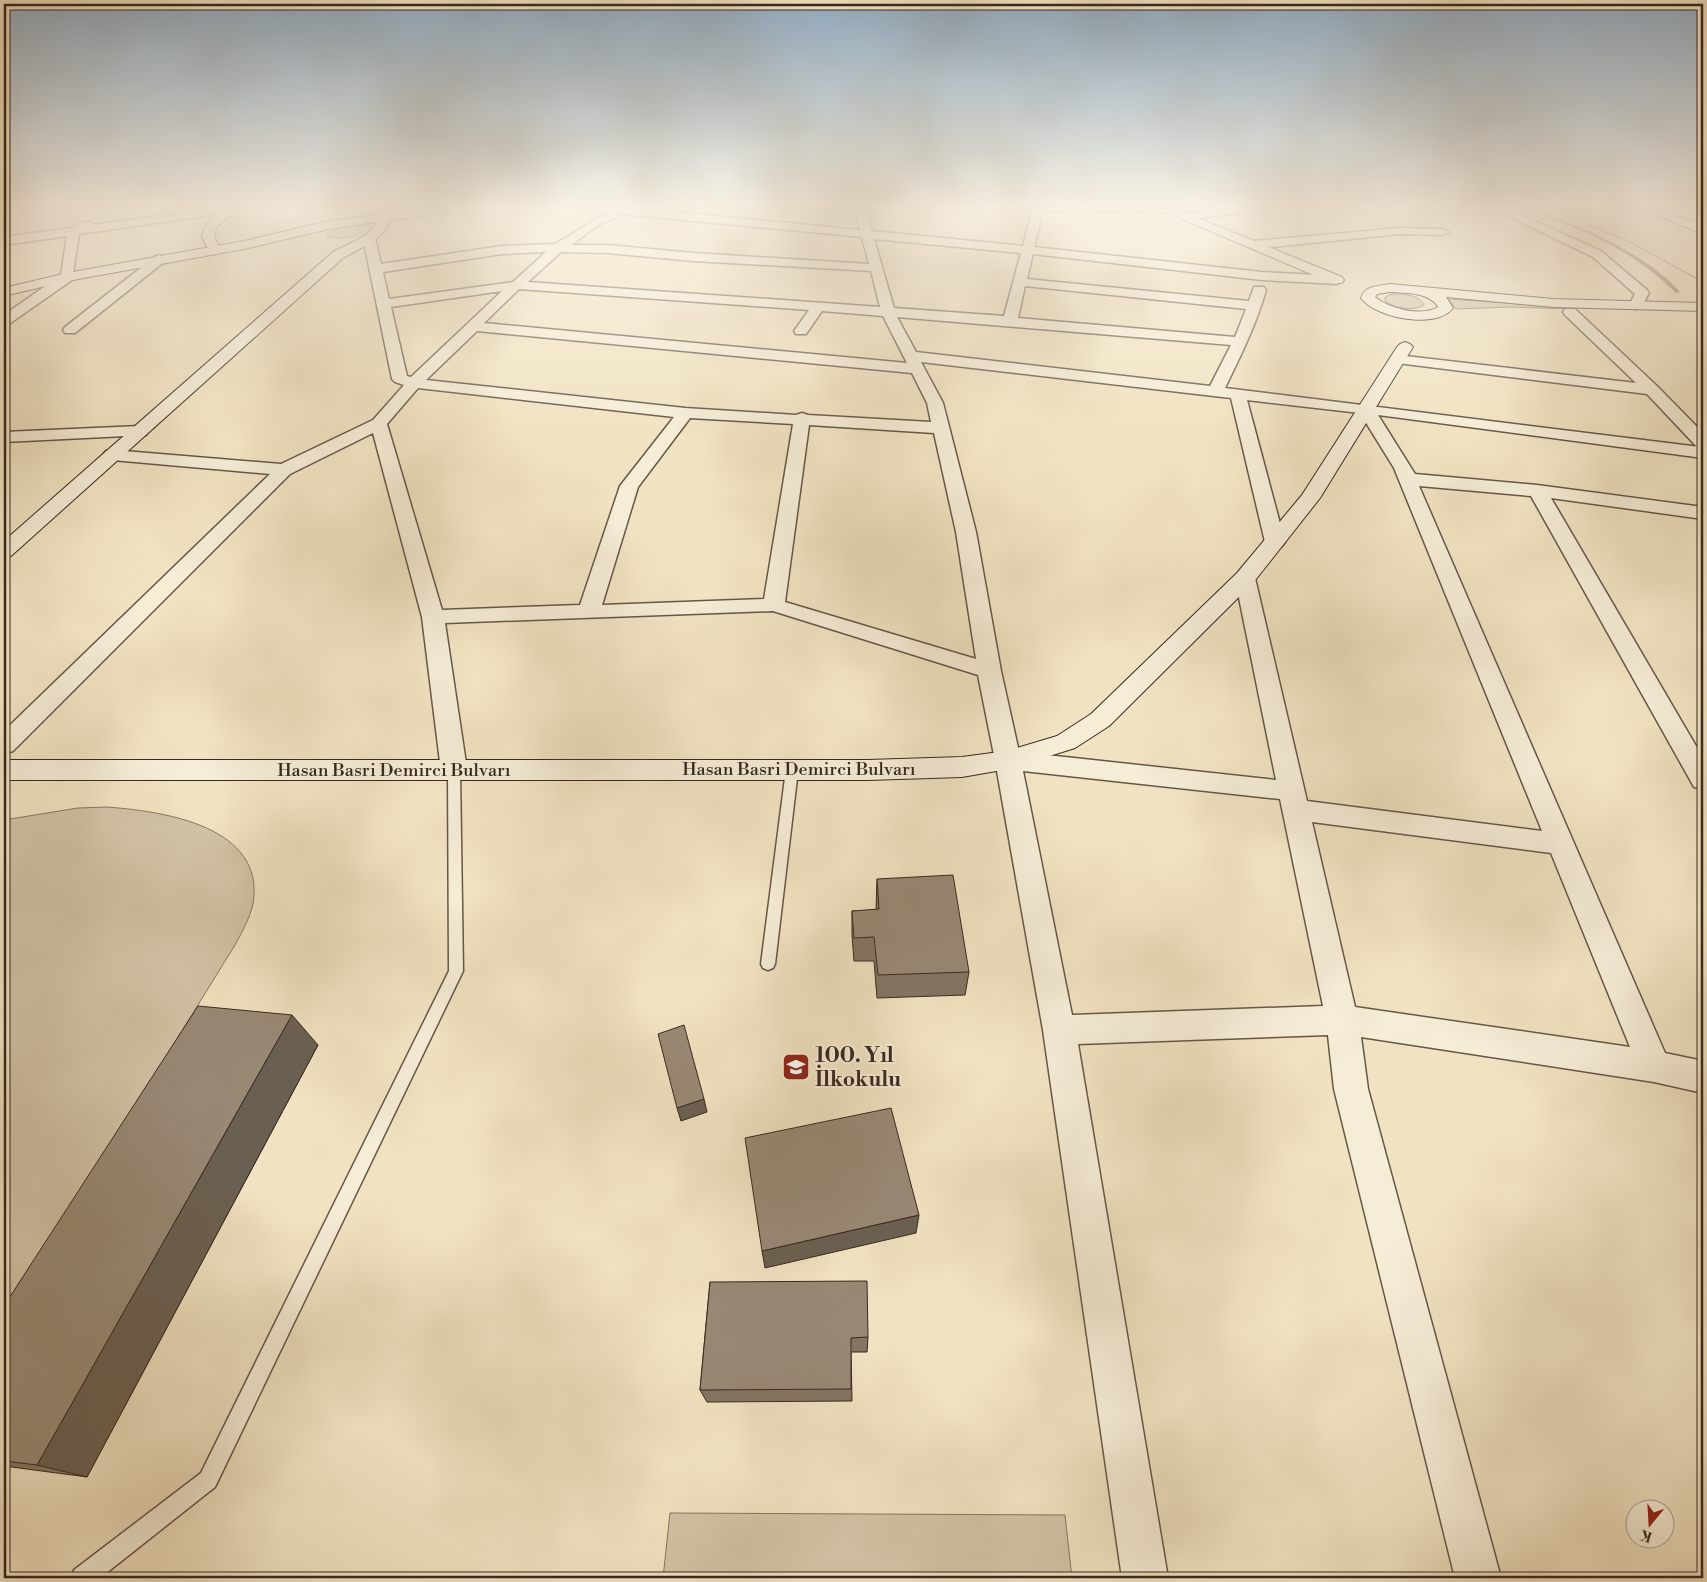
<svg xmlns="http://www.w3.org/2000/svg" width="1707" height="1582" font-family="'Libre Bodoni',serif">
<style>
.green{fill:#d2c3a7;stroke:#857664}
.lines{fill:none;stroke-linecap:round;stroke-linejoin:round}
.stream{fill:#817261;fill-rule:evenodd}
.lane-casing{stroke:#665749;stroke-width:3}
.street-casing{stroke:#665749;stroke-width:3}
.secondary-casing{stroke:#382821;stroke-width:2}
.path{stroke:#382821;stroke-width:1;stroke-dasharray:2 1;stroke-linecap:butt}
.lane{fill:#f6edd7;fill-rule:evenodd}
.street{fill:#f6edd7;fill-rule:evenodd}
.secondary{fill:#f6edd7;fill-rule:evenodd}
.wall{fill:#837665;stroke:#382821}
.shaded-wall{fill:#6a6052;stroke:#382821}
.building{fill:#988975;stroke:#382821}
.labels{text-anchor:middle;stroke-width:4;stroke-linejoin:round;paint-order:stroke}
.street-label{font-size:18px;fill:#382821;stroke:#f6edd7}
.near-poi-label{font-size:21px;font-weight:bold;fill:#382821;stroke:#f6edd7;text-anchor:start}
</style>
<rect width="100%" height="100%" fill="#f1e3c2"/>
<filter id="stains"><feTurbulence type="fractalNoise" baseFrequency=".004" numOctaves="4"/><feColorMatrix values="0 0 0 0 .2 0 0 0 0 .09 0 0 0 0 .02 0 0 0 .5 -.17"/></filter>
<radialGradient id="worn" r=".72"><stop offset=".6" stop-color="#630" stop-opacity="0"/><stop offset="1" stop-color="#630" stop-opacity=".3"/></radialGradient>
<g class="green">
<path d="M 362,225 L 370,226 L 369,229 C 358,238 341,241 327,236 L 328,233 L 346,226 Z"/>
<path d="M 1393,294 C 1404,294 1420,295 1424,305 C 1413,312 1395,308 1385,301 L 1385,297 Z"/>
<polygon points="1448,299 1565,307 1567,309 1513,307 1456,309"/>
<path d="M 107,807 C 159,811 259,824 254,896 C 253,913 243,930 235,945 L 4,1319 L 4,820 L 78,808 Z"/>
<polygon points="670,1513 1065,1515 1072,1578 663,1578"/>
</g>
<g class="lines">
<path class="stream" d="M 1526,207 L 1532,207 C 1584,230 1641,249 1680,292 L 1676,293 C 1650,267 1621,249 1587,233 C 1567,224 1545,218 1526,207 Z"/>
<g class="lane-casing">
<g id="lane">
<polygon points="454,766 460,770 463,971 215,1487 100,1578 71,1578 74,1570 201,1473 449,971 448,770"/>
<polygon points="792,766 798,770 775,964 773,968 768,970 763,968 761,964 786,770"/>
</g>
</g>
<g class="street-casing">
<g id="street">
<polygon points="221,207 240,207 216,227 214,237 221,250 215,254 211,253 202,237 207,224 219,214 79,234 72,280 9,324 4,325 4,315 61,275 67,236 4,245 4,237 71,228 84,222 92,222 93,225"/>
<path d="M 578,207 L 622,207 L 860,230 L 855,207 L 866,207 L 872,231 L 1023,246 L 1032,211 L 1008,210 L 1003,207 L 1168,207 L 1168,211 L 1164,212 L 1043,211 L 1034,247 L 1262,272 L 1337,276 L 1343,280 L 1337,284 L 1262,280 L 1033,254 L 1027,279 L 1249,301 L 1254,287 L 1264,287 L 1266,290 C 1256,325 1241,355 1225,388 L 1700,447 L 1697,447 L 1647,394 L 1397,363 L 1392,362 L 1390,359 L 1392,356 L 1397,355 L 1636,383 L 1565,315 L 1563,312 L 1565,309 L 1575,309 L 1658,387 L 1703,433 L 1703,458 L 1378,415 L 1415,474 L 1537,485 L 1703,507 L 1703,519 L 1551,498 L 1703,758 L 1703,789 L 1694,787 L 1531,496 L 1419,486 L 1665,1053 L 1703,1061 L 1703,1093 L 1654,1082 L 1361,1037 L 1368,1089 L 1501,1578 L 1455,1578 L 1334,1089 L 1328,1035 L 1078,1044 L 1168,1578 L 1122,1578 L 1043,1030 L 995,760 L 978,675 L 773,611 L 445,623 L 467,770 L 463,777 L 454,779 L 445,777 L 441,770 L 422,617 L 373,433 L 290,474 L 13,751 L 4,754 L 4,731 L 270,474 L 112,460 L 106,459 L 103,455 L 106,451 L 112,450 L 281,464 L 373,420 L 404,385 L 395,382 L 392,379 L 363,238 L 365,235 L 373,235 L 375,238 L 381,264 L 502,246 L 555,244 L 607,213 L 583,210 ZM 621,214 L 862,237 L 869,264 L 694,253 L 607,245 L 571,245 L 599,225 ZM 874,239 L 1021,253 L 1004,316 L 894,308 ZM 546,252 L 513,282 L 389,299 L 383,272 L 502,254 ZM 561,252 L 607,253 L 694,261 L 871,271 L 880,307 L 528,282 ZM 1025,286 L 1246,309 L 1235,337 L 1018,318 ZM 519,289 L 809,310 L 794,331 L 796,334 L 806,334 L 822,311 L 883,316 L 907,363 L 484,323 ZM 502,291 L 411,377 L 407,376 L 391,307 ZM 897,317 L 1231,345 L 1210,386 L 916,352 ZM 477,331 L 912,373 L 927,403 L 931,422 L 808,415 L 802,413 L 796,415 L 685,408 L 426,380 ZM 921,362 L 1231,398 L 1265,542 L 1268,546 L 1275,548 L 1282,546 L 1285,542 L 1247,400 L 1360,413 L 1394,468 L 1542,831 L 1307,801 L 1255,578 L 1252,574 L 1245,572 L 1238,574 L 1235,578 L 1276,780 L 1019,752 L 1001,671 L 976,532 L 943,403 ZM 418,388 L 674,417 L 620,486 L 580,605 L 442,610 L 387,424 ZM 690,418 L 793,424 L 764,599 L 602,605 L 638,487 ZM 809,425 L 934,433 L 956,532 L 976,659 L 785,602 ZM 1023,771 L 1280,799 L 1323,1006 L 1072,1015 ZM 1312,822 L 1551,853 L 1630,1047 L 1355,1007 Z"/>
<polygon points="1234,207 1266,207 1261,210 1186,220 1180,217 1186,214"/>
<polygon points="1489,207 1504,207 1601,251 1647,290 1649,293 1641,308 1636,309 1631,308 1629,305 1635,294 1593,257"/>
<polygon points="1400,228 1443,229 1449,232 1443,235 1400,234 1253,249 1247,245 1253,241"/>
<polygon points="160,255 166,259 164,262 75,333 65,333 63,330 65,327 156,256"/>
<polygon points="140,426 146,427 148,431 146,435 4,442 4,432"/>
</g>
</g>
<g class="secondary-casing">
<g id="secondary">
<polygon points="376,207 388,207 387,214 434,207 467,207 461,210 387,221 389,224 384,232 374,241 343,258 11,556 4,558 4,541 333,252 365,236 377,224 376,222 329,229 244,249 67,281 4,296 4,288 67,273 244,241 329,221 375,215"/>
<polygon points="1154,207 1171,207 1342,277 1344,280 1342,283 1332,283"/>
<polygon points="1637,207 1654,207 1703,226 1703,234"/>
<path d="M 1390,284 L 1553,299 L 1703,303 L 1703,311 L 1553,307 L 1446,297 L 1453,308 C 1437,330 1375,318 1361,298 C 1365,285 1379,286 1390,284 ZM 1390,292 C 1405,293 1430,292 1438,307 C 1421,317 1390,309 1375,297 L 1377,294 Z"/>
<polygon points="1405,342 1410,344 1413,347 1320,498 1253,583 1109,726 1075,748 1008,769 962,777 868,780 4,780 4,760 868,760 962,757 1007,751 1057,736 1091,714 1237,573 1302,495 1397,347 1400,344"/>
</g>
</g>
<polyline class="path" points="1588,225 1626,240 1703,282"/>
<use href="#lane" class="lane"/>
<use href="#street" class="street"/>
<use href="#secondary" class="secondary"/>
</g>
<g class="wall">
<polygon points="877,879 969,972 965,995 877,998 874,961 854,961 852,935 852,911 876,910"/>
<polygon points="318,1045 87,1477 4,1466 4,1306"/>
<polygon points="710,1282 868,1337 867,1352 851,1352 852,1401 707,1402 700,1390"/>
</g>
<g class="shaded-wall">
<polygon points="292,1015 318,1045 87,1477 37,1465"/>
<polygon points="704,1099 707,1112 681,1121 677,1108"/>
<polygon points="919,1215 916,1233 765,1268 762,1251"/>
</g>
<g class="building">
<polygon points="953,875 969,972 878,975 874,937 854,938 852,911 879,909 877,879"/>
<polygon points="198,1006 292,1015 37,1465 4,1461 4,1306"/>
<polygon points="684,1025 704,1099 677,1108 658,1034"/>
<polygon points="891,1108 919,1215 762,1251 745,1138"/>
<polygon points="867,1281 868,1337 851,1338 851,1389 700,1390 710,1282"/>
</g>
<linearGradient id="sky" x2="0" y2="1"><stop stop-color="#92adc3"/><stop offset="0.48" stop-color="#f9f2e4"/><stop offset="1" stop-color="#f9f2e4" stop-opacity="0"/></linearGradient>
<rect width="1707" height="429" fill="url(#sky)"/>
<defs>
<g id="school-square" transform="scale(1.4375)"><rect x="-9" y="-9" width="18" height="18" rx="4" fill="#8f2418" stroke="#f6edd7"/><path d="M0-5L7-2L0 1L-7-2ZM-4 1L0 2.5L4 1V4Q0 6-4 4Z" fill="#fff"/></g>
</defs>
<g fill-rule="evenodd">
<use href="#school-square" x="796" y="1067"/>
</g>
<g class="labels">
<g class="street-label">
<text x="799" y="775">Hasan Basri Demirci Bulvarı</text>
<text x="394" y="776">Hasan Basri Demirci Bulvarı</text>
</g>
<g class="near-poi-label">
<text x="815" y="1062">100. Yıl<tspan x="815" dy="24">İlkokulu</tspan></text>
</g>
</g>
<rect width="1707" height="1582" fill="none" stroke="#f1e3c2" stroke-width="20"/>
<rect x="5" y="5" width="1697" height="1572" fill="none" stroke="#382821" stroke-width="2.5"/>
<rect x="10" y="10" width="1687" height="1562" fill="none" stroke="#382821"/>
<g transform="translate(1650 1524) rotate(198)"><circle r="24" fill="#f6edd7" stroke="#aa9e8e"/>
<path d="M0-4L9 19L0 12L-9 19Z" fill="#8f2418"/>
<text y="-8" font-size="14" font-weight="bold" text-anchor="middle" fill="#382821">K</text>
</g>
<rect width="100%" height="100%" filter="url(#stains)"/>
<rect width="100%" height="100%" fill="url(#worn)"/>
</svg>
